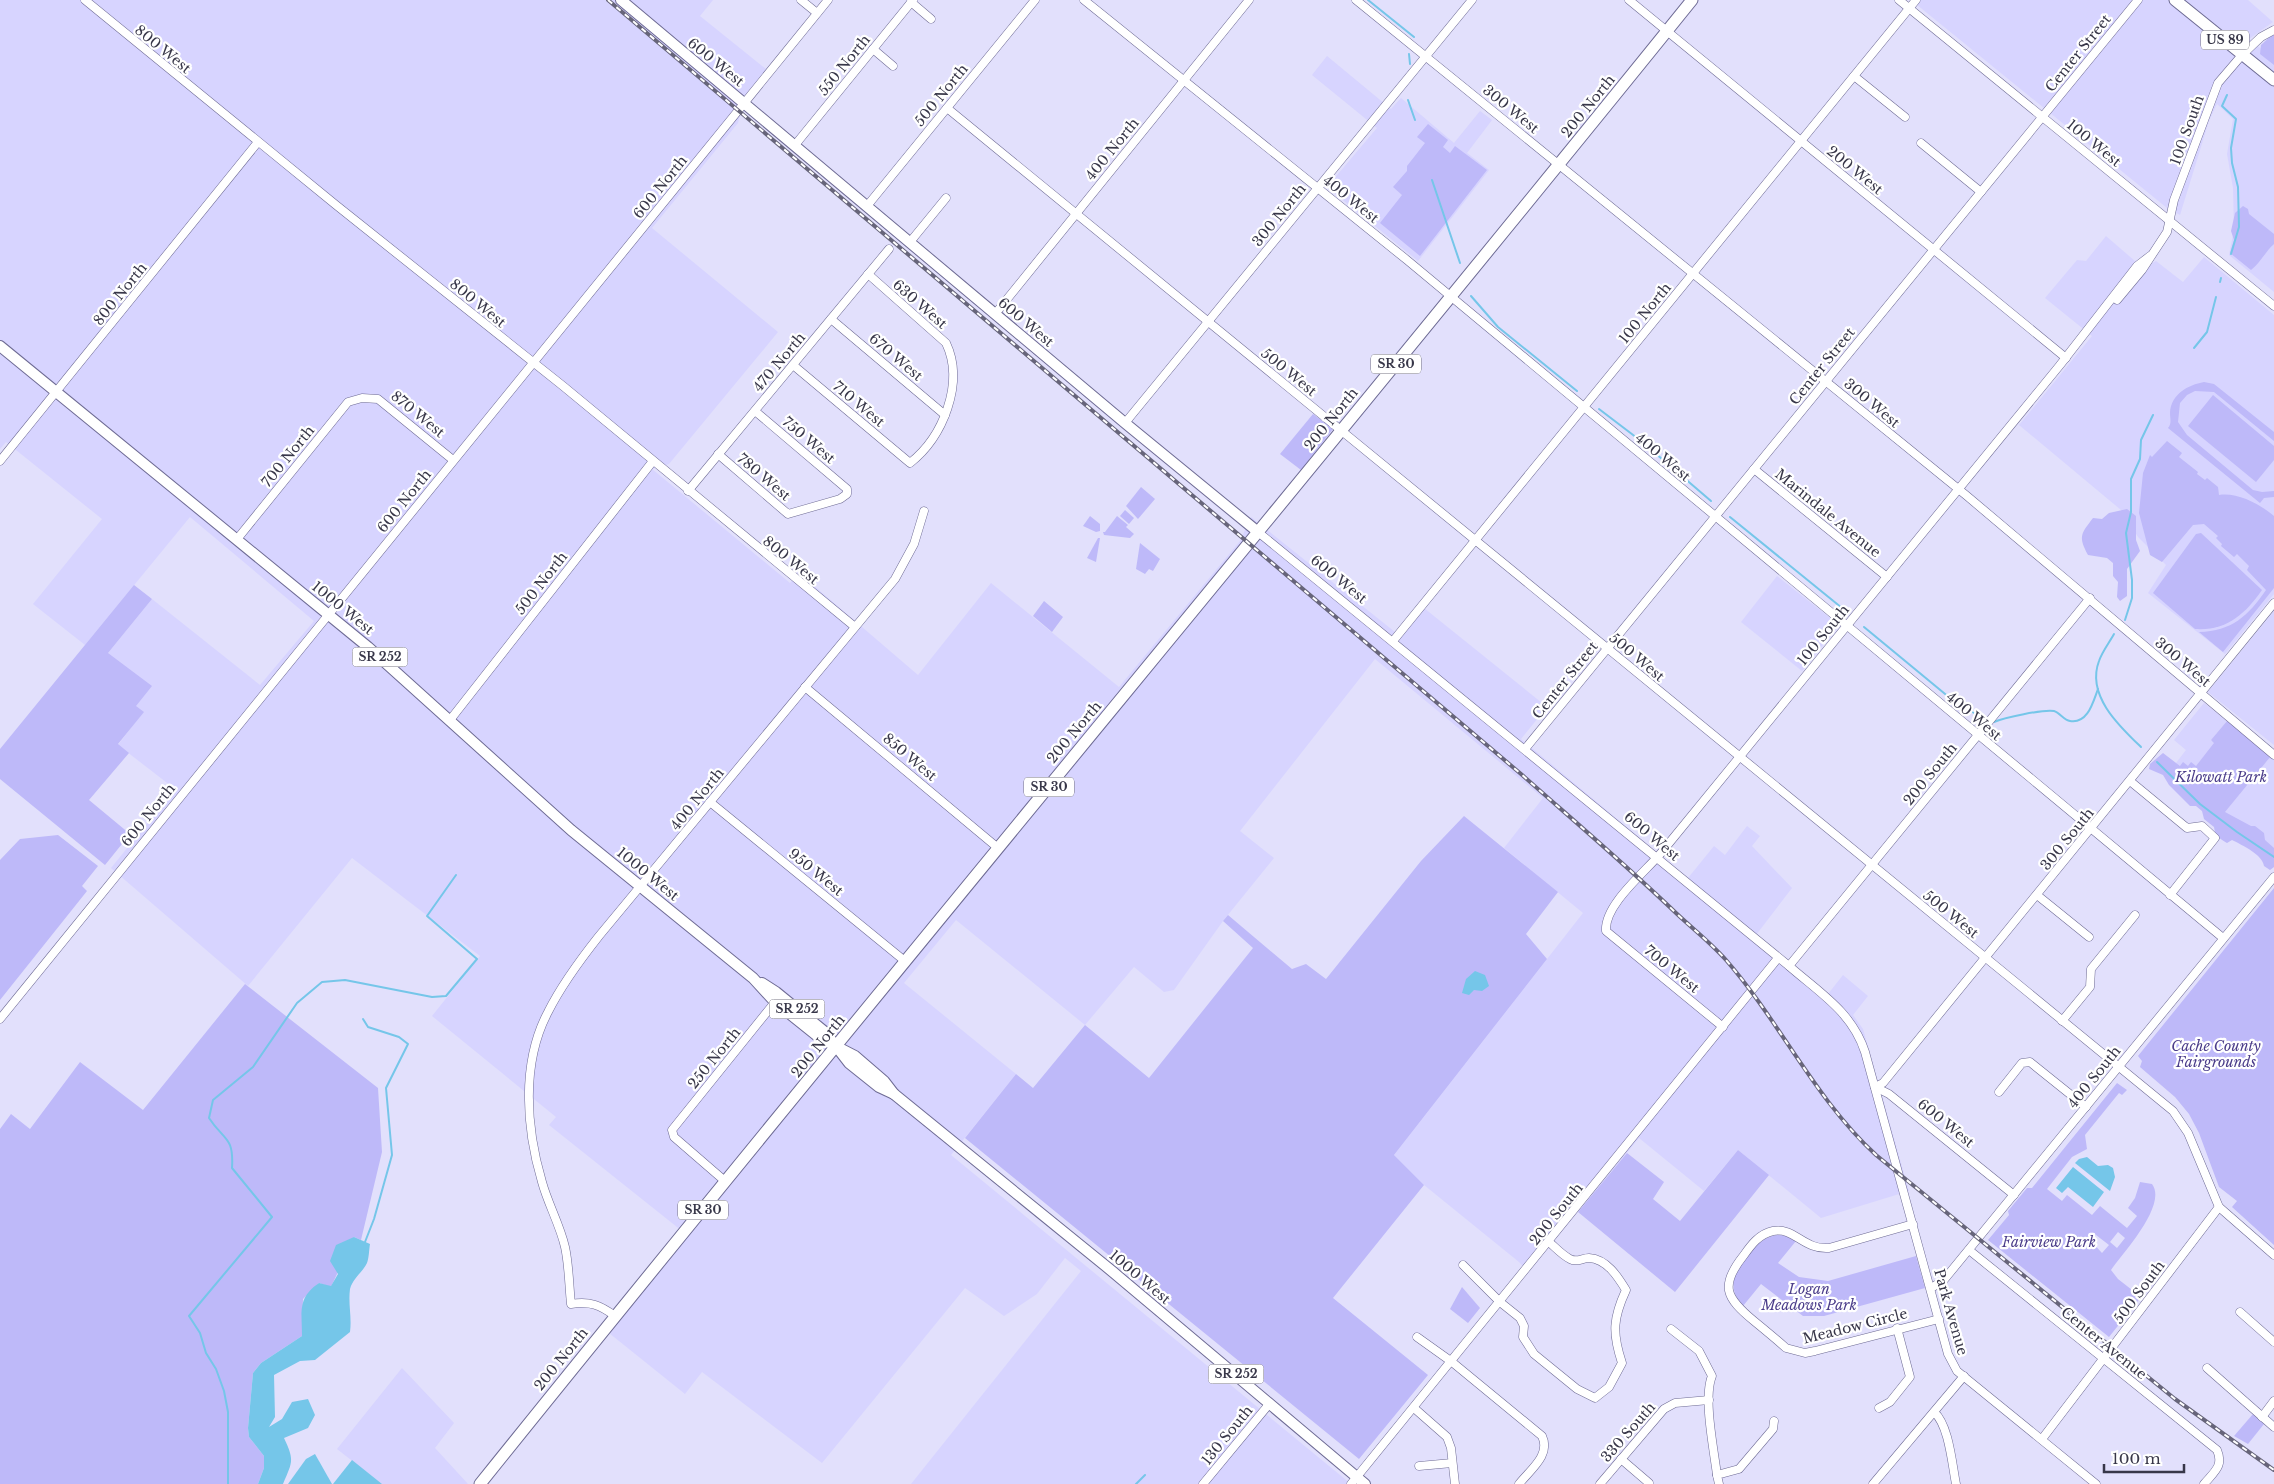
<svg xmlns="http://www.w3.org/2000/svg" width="2274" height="1484" font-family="'Libre Baskerville',serif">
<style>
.built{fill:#d7d4ff}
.green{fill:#beb9f9;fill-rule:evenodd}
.water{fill:#75c6e9}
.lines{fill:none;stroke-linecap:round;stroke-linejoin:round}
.stream{stroke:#75c6e9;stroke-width:2}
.minor-casing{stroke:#6e6b94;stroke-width:9}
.major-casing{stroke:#6e6b94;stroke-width:12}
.highway-casing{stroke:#6e6b94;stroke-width:13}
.minor{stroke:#fff;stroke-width:8}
.major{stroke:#fff;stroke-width:10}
.highway{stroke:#fff;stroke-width:11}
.rail-casing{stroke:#67657a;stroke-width:4}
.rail{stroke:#fff;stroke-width:2;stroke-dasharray:5.5;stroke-linecap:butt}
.labels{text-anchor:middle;stroke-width:4.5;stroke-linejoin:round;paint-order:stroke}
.shield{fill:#fff;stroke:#747380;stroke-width:1}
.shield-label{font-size:12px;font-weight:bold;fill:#383749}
.street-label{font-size:14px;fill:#383749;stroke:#fff}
.park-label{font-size:14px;font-style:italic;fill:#4b3d8a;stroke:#fff}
</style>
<rect width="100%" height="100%" fill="#e2e0fc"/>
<g class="built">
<polygon points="0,0 713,0 700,16 766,69 745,96 738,123 652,228 778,332 669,464 652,469 790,583 799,573 918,675 991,583 1119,687 1240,541 1251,517 1395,632 1419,604 1547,707 1521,739 1688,878 1714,846 1725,855 1747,826 1760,836 1752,846 1792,888 1756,935 1828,994 1843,975 1868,996 1853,1015 1863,1029 1909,1191 1821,1218 1738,1150 1704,1191 1639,1138 1528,1272 1519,1262 1424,1185 1394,1155 1583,913 1504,848 1543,798 1375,659 1240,831 1274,858 1223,921 1174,990 1164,992 1134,967 1085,1025 956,920 904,983 1016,1074 951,1155 1351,1484 911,1484 1081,1271 1065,1258 1037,1294 1004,1316 965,1288 822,1463 702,1372 685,1394 609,1333 687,1235 549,1125 556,1117 432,1016 480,956 352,858 248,986 111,868 175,789 118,745 143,712 135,706 108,653 152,599 260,685 314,621 190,517 85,645 33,604 102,519 6,442 0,449"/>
<polygon points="1911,0 2248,0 2273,22 2249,39 2274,59 2274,292 2229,255 2234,230 2233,188 2227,154 2233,119 2217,104 2209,121 2180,215 2167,208"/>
<polygon points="1327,56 1391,109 1401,98 1454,143 1480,111 1492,120 1467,153 1489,170 1418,261 1327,187 1377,128 1312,75"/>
<polygon points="2106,236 2143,268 2156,261 2183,282 2204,257 2274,315 2274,594 2225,654 2148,593 2166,565 2138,537 2121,510 2019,425 2092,336 2045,298 2077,260 2086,261"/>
<polygon points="1777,576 1839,625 1802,671 1741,622"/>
<polygon points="2274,611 2274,745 2208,692"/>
<polygon points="2204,703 2227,721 2211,740 2215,743 2196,766 2180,766 2176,763 2186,750 2174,740"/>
<polygon points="2271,756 2274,759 2274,855 2223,814"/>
<polygon points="402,1368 454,1423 435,1448 468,1484 382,1484 337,1449"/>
</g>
<g class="green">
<polygon points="2274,33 2274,65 2260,54 2261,45"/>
<polygon points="1428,124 1448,140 1443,147 1450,153 1455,146 1487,170 1420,256 1380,223 1402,195 1393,187 1407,171 1407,166 1425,143 1417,137"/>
<path d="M 2243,206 L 2248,209 L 2249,214 L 2274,234 L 2274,244 C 2265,252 2261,262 2251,270 L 2230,253 L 2234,240 L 2231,231 L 2235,213 Z"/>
<path d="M 2204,382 L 2214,384 L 2274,432 L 2274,441 L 2214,392 L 2195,391 L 2187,395 L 2180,403 L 2178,422 L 2187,435 L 2253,490 L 2262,492 L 2274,491 L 2274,497 L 2264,498 L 2260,503 L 2168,428 C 2172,423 2170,419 2170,413 C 2171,394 2188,385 2204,382 Z"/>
<polygon points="2213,395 2274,446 2274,460 2256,482 2188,426"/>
<polygon points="1313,414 1333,429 1301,470 1280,454"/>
<path d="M 2167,441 L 2182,453 L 2179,457 L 2198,472 L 2197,474 L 2205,480 L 2207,478 L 2218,487 L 2219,495 C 2237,492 2260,504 2274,516 L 2274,588 L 2223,652 L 2199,632 C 2232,631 2248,616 2266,590 L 2247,570 L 2249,566 L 2237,554 L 2234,557 L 2221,546 L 2222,544 L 2216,538 L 2218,536 L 2204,524 L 2193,525 L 2162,562 L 2150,555 L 2139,513 L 2143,473 L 2150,455 L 2152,457 Z"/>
<polygon points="1141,487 1155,499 1138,519 1126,506"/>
<path d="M 2127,509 L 2136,516 L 2136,540 L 2140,551 L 2127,569 L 2127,596 L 2120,601 L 2117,597 L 2118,582 L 2113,576 L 2113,563 L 2107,558 L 2088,555 C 2078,536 2081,534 2093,518 L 2102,519 L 2109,513 Z"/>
<polygon points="1125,510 1134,518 1129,524 1120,516"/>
<polygon points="1090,516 1100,524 1100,531 1096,532 1083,526"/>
<polygon points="1117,516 1128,525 1126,527 1134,534 1130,538 1104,535 1103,532 1105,532"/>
<path d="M 2201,533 L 2262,590 C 2245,614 2227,631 2195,629 L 2153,593 L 2196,534 Z"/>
<polygon points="1098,538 1100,538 1096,562 1087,558"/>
<polygon points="1140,543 1160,559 1153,571 1149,569 1145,574 1136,569"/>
<polygon points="134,585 152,599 108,653 152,686 136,706 144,712 118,744 129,753 89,800 130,834 105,865 0,779 0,749"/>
<polygon points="1044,601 1063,617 1052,632 1033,616"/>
<path d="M 2227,721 L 2271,756 L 2225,812 L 2251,826 L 2255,826 L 2264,833 L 2265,840 L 2274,848 L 2274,867 L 2270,870 L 2264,866 C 2263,855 2242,845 2232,840 L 2227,843 C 2220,839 2215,836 2214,827 L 2204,819 L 2202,811 L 2196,806 L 2190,806 L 2169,785 L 2163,775 L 2149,769 L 2150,764 L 2163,753 L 2180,766 L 2183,762 L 2188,766 L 2191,762 L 2196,766 L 2214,743 L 2211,740 Z"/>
<polygon points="1464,816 1558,892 1526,934 1547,959 1394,1155 1424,1185 1333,1298 1428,1375 1359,1459 965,1138 1016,1074 1033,1088 1085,1025 1149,1078 1253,948 1223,921 1228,915 1292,969 1306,964 1326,979 1421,861"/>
<polygon points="58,835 98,866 82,886 87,891 0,1000 0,860 20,839"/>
<polygon points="2274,888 2274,1245 2232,1207 2237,1201 2219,1187 2199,1133 2189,1114 2175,1097 2140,1067 2142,1061 2138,1056"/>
<polygon points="245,984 378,1088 382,1152 361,1240 354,1237 331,1287 319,1283 303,1299 302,1336 261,1363 253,1373 248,1428 249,1437 264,1456 264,1468 258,1484 0,1484 0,1129 11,1114 30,1129 80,1062 143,1110"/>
<path d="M 2117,1083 L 2127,1090 L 2122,1095 L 2119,1093 L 2085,1135 L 2087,1149 L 2072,1157 L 2047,1189 L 2062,1201 L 2067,1195 L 2092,1215 L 2100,1206 L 2127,1228 L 2137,1216 L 2128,1208 L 2135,1198 L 2140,1182 L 2152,1184 C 2168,1205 2122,1254 2111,1270 L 2118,1279 L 2141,1297 L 2109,1337 L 1988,1240 L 2009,1215 L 2008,1211 L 2027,1188 L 2032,1188 ZM 2118,1232 L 2125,1238 L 2117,1248 L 2110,1242 ZM 2096,1235 L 2109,1245 L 2102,1253 L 2091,1241 Z"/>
<polygon points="1738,1150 1769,1175 1675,1292 1578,1212 1627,1153 1664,1182 1653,1199 1680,1221"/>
<path d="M 1778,1235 L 1788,1236 L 1796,1241 L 1778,1263 L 1799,1277 L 1828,1281 L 1916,1256 L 1925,1288 L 1824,1316 L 1803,1316 L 1761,1284 L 1743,1306 C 1717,1282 1751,1238 1778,1235 Z"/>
<polygon points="1462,1287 1480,1308 1468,1323 1450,1309"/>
<polygon points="2253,1414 2264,1424 2248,1444 2234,1436"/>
</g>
<g class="water">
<polygon points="1475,971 1485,975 1489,986 1482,991 1474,990 1469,995 1462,993 1466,979"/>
<polygon points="2087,1157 2098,1166 2108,1165 2113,1168 2115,1177 2110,1191 2075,1163 2079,1159"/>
<polygon points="2073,1167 2104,1192 2093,1207 2068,1187 2062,1193 2056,1188"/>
<path d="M 354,1237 L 370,1244 C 369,1250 369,1258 367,1263 C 362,1273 353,1278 350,1289 C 348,1304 352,1317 350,1332 L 315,1360 L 300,1361 L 274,1375 L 275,1417 L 269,1427 L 282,1419 L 292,1402 L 308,1399 L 315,1415 L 308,1428 L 284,1438 C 295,1461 292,1462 283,1484 L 258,1484 L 264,1468 L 264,1456 L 249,1437 L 248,1428 L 253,1373 L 261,1363 L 302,1336 C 302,1312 297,1298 319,1283 L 331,1286 L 338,1274 L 330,1261 L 336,1245 Z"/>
<polygon points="315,1454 332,1484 288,1484 306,1459"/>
<polygon points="352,1460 382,1484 333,1484"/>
</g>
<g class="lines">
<g class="stream">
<polyline points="1368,0 1414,37"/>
<polyline points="1409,54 1410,64"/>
<polyline points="2227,95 2222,106 2236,119 2231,148 2232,163 2238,187 2239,227 2231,254"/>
<polyline points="1408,100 1415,120"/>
<polyline points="1432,180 1460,263"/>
<polyline points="2220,282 2221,278"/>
<polyline points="1471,296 1498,327 1577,391"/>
<polyline points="2194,348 2207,332 2216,297"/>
<polyline points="1599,409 1641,441 1711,501"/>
<polyline points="1730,517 1842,608"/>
<polyline points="2125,620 2132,598 2132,580 2126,533 2131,512 2131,479 2140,459 2141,440 2153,415"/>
<polyline points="1864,627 1956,703 1983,718"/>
<path d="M 2114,634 C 2109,643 2102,652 2099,661 C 2086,695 2119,726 2141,747"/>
<path d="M 1994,722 C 2003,718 2044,709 2054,711 C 2060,713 2064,720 2070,721 C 2088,724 2093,702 2098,689"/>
<polyline points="2157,762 2200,804 2237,832 2274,857"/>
<polyline points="363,1019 368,1027 399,1037 408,1044 386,1088 392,1155 374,1219 365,1242"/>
<path d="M 228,1484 L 228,1412 L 224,1391 L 216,1369 L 206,1353 L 200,1333 L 189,1316 L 272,1217 L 232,1168 C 234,1136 224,1141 209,1118 L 213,1100 L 253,1067 L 297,1003 L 322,982 L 345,980 L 432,997 L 446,996 L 477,959 L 427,916 L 456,875"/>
<polyline points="1136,1484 1145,1475"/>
</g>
<g class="minor-casing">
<g id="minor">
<polyline points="85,0 336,205 563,386 855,627"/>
<polyline points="801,0 817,13"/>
<polyline points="1084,0 1407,260 2223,938"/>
<polyline points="1356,0 1967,496 2274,755"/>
<polyline points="1629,0 2066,358"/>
<polyline points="1899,0 2274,306"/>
<polyline points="911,2 931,19"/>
<polyline points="873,49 893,66"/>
<polyline points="1854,76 1905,117"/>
<polyline points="947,108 2173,1111 2188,1133 2219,1207 2274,1255"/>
<polyline points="1921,143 1981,192"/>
<polyline points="795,145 913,0"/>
<polyline points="867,206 1035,0"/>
<polyline points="910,242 946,198"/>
<polyline points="2117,300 2142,270 2167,232 2174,200 2218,83 2242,55 2261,37 2274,30"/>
<polyline points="995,314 1249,0"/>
<polyline points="831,319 945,415"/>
<path d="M 793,365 L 910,463 C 943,437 965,383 946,343 L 868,274"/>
<polyline points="1125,423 1472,0"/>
<polyline points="718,454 788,514 840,499 847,494 847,489 755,411"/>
<polyline points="0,461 258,142"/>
<polyline points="1754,469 1887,577"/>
<polyline points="688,491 889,249"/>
<path d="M 1258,532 L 1789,966 C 1820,993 1852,1012 1865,1052 L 1948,1354 L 1957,1371 L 2096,1484"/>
<polyline points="238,538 348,402 362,398 378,399 453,460"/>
<polyline points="1393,641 1916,0"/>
<polyline points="805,687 998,848"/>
<polyline points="450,720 653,461"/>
<polyline points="1525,749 2138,0"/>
<polyline points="2130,781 2187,828 2202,826 2215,838 2170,895"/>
<polyline points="710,802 906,962"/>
<polyline points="2037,895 2089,937"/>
<polyline points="1789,966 2090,598"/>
<polyline points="0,1019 828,0"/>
<polyline points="2062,1021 2090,987 2091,969 2135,915"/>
<path d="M 1723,1027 L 1606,931 C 1604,905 1645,872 1661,853 L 2060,365 L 2137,266 L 2150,256"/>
<polyline points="1875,1087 1883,1083 2274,603"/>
<polyline points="1875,1087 1889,1094 2014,1195"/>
<polyline points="1999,1092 2022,1063 2030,1062 2086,1107"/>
<polyline points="726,1182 674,1137 672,1130 775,1002"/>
<path d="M 1913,1224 L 1829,1248 C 1803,1250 1795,1227 1773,1231 C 1759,1234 1751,1245 1744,1255 C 1719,1286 1726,1298 1754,1321 C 1765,1330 1776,1339 1786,1348 L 1805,1353 L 1815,1351 L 1939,1319"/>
<path d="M 1969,1250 L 2217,1450 C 2224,1466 2214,1472 2204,1484"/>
<path d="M 1463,1265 L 1500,1302 L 1520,1318 L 1524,1326 L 1523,1337 L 1534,1354 L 1577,1389 L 1595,1398 L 1609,1387 L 1622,1363 C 1612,1333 1613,1318 1626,1290 C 1618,1277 1607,1259 1589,1258 C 1582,1258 1577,1263 1570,1259 C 1562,1255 1555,1247 1549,1242"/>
<polyline points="1931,1288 1943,1281 2274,877"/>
<polyline points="2240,1312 2274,1342"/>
<path d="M 615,1316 C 600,1305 590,1301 571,1304 C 569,1285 569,1265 565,1247 C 560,1225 548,1204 542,1182 C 526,1128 521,1063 548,1012 C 562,984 580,960 599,936 L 895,579 L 914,544 L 924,511"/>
<path d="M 1671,1329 L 1699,1351 L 1712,1376 C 1703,1398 1714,1450 1717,1475"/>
<path d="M 1417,1337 L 1452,1362 L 1542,1436 C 1551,1455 1531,1469 1519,1484"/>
<polyline points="2207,1368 2274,1427"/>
<polyline points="1414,1408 1447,1437 1451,1448 1455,1484"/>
<polyline points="1879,1408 1890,1402 1910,1377 1897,1328"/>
<path d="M 1934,1412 C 1949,1425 1952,1464 1956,1484"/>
<polyline points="2262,1417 2274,1401"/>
<polyline points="2042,1439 2219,1207"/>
<polyline points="1621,1459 1649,1483"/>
<polyline points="1419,1466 1452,1463"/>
<polyline points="1203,1484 1270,1403"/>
<polyline points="1351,1484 1778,958"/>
<polyline points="1600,1484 1664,1409 1675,1403 1709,1400"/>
<polyline points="1719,1484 1717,1475 1739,1469 1773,1429 1774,1421"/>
<polyline points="1873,1484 1964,1376"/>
</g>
</g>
<g class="major-casing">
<g id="major">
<polyline points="621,0 1125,423 1258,532"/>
<polyline points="0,346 368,647 571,830 753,978 775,1002 820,1038 855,1056 884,1081 894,1094 1113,1272 1365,1484"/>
<polyline points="762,983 776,992 825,1032 849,1063 879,1087 894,1094"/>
</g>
</g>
<g class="highway-casing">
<g id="highway">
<polyline points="2175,0 2274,80"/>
<path d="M 480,1484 C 880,986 1291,497 1692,0"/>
</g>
</g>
<use href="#minor" class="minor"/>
<use href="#major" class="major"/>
<use href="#highway" class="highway"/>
<g class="rail-casing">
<path id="rail" d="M 608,0 L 1521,774 C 1573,820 1626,865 1676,913 C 1693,929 1711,943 1726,960 C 1780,1022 1815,1099 1876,1155 L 2175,1399 L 2274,1470"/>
</g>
<use href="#rail" class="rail"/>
</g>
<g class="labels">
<g class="shield">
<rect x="2201" y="30.5" width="48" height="19" rx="4"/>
<rect x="1371" y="354.5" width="50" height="19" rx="4"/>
<rect x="352.5" y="647.5" width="55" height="19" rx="4"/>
<rect x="1024" y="777.5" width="50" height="19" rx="4"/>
<rect x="769.5" y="999.5" width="55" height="19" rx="4"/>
<rect x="678" y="1200.5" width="50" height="19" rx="4"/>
<rect x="1208.5" y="1364.5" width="55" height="19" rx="4"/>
</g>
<g class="shield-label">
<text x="2225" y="44">US 89</text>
<text x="1396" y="368">SR 30</text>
<text x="380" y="661">SR 252</text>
<text x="1049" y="791">SR 30</text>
<text x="797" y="1013">SR 252</text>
<text x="703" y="1214">SR 30</text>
<text x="1236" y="1378">SR 252</text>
</g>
<g class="street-label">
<text transform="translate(163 49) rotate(39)" y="5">800 West</text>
<text transform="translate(2078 53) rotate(-51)" y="5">Center Street</text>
<text transform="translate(716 62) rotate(39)" y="5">600 West</text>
<text transform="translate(844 65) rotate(-51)" y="5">550 North</text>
<text transform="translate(941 95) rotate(-51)" y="5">500 North</text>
<text transform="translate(1588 106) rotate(-51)" y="5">200 North</text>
<text transform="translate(1511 109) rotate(39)" y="5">300 West</text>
<text transform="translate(2187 130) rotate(-70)" y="5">100 South</text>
<text transform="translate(2094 143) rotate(39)" y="5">100 West</text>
<text transform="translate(1112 149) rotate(-51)" y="5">400 North</text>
<text transform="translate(1855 170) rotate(39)" y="5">200 West</text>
<text transform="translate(660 187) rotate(-51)" y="5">600 North</text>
<text transform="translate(1351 199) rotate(39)" y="5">400 West</text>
<text transform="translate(1279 215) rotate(-51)" y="5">300 North</text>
<text transform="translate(120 294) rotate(-51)" y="5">800 North</text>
<text transform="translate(478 303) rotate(39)" y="5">800 West</text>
<text transform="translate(920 304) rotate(41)" y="5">630 West</text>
<text transform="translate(1645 313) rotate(-51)" y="5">100 North</text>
<text transform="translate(1026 322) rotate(40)" y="5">600 West</text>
<text transform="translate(896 357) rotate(40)" y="5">670 West</text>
<text transform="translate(779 362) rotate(-50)" y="5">470 North</text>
<text transform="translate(1822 366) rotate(-51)" y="5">Center Street</text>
<text transform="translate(1289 372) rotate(39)" y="5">500 West</text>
<text transform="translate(1872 403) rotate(40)" y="5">300 West</text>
<text transform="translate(859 404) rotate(40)" y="5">710 West</text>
<text transform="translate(418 414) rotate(39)" y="5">870 West</text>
<text transform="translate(1331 419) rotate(-51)" y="5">200 North</text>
<text transform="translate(809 440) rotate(40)" y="5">750 West</text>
<text transform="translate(288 456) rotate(-51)" y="5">700 North</text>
<text transform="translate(1663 457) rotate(40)" y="5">400 West</text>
<text transform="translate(764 477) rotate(40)" y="5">780 West</text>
<text transform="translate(404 501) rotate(-51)" y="5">600 North</text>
<text transform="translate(1828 513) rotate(39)" y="5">Marindale Avenue</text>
<text transform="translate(791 560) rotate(39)" y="5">800 West</text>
<text transform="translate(1339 579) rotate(39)" y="5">600 West</text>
<text transform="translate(541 583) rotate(-52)" y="5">500 North</text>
<text transform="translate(343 608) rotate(39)" y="5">1000 West</text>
<text transform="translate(1823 635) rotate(-51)" y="5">100 South</text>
<text transform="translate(1637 657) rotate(40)" y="5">500 West</text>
<text transform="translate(2183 662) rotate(40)" y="5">300 West</text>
<text transform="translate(1565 680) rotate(-51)" y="5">Center Street</text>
<text transform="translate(1974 716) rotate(40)" y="5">400 West</text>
<text transform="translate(1074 732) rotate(-50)" y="5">200 North</text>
<text transform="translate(910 757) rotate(40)" y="5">850 West</text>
<text transform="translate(1930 774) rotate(-51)" y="5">200 South</text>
<text transform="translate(697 799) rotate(-51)" y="5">400 North</text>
<text transform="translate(148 815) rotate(-51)" y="5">600 North</text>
<text transform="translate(1652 836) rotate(40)" y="5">600 West</text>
<text transform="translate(2067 839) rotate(-51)" y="5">300 South</text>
<text transform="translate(816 872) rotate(39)" y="5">950 West</text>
<text transform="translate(648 874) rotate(39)" y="5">1000 West</text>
<text transform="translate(1951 914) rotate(39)" y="5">500 West</text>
<text transform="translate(1672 969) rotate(39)" y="5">700 West</text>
<text transform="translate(818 1046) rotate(-51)" y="5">200 North</text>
<text transform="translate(714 1058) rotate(-51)" y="5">250 North</text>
<text transform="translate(2094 1077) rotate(-51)" y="5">400 South</text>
<text transform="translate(1946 1123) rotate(39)" y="5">600 West</text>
<text transform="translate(1556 1214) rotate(-51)" y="5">200 South</text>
<text transform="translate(1140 1277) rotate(40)" y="5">1000 West</text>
<text transform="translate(2139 1292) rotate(-53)" y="5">500 South</text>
<text transform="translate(1951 1312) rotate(74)" y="5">Park Avenue</text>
<text transform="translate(1855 1326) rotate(-14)" y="5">Meadow Circle</text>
<text transform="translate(2104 1343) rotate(39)" y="5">Center Avenue</text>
<text transform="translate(561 1359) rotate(-51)" y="5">200 North</text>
<text transform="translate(1628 1432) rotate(-49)" y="5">330 South</text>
<text transform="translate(1227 1435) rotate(-51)" y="5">130 South</text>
</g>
<g class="park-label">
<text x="2221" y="782">Kilowatt Park</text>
<text x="2216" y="1051">Cache County<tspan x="2216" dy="16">Fairgrounds</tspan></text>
<text x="2049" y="1247">Fairview Park</text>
<text x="1809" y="1294">Logan<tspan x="1809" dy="16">Meadows Park</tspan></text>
</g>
</g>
<path d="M2104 1464v8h80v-8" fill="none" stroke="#383749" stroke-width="2.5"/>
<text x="2112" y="1464" font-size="15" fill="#383749" stroke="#ffffff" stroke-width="4" paint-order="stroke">100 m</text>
</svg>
